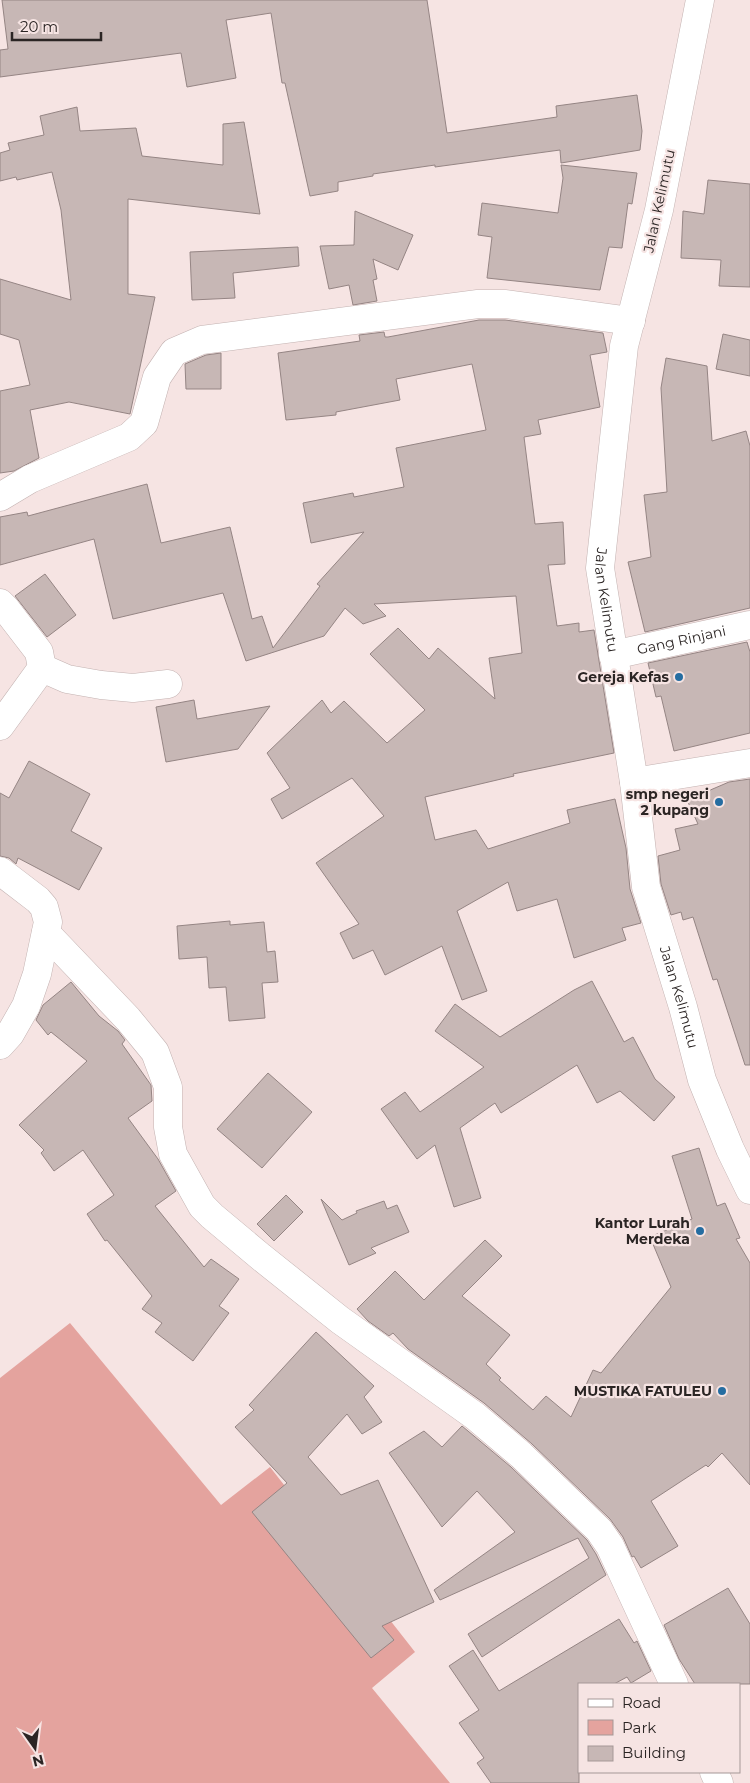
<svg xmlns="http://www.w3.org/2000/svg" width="750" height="1783" font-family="Montserrat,sans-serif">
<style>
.green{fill:#e4a39e}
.building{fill:#c7b7b5;stroke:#958584}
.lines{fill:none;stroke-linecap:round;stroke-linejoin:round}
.minor-casing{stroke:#c3b2b1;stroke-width:29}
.tertiary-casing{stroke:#c3b2b1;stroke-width:29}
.minor{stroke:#fff;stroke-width:28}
.tertiary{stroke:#fff;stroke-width:28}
.poi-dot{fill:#256da1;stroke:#f6e4e3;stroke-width:2}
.labels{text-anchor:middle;stroke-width:4.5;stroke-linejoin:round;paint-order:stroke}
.street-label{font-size:14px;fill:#2b2524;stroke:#f6e4e3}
.poi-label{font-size:14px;font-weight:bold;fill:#2b2524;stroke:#f6e4e3;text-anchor:end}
</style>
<rect width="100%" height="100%" fill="#f6e4e3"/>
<polygon class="green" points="70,1323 221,1505 270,1467 415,1652 372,1688 450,1783 0,1783 0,1378"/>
<g class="building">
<polygon points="2,0 427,0 447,133 557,117 556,106 637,95 642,131 640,150 561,163 560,150 435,167 435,165 373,174 373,176 338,182 338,191 310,196 285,83 282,83 271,13 226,20 236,78 187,87 181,53 0,77 0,50 8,49"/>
<polygon points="77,107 80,131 136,128 142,156 223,165 223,124 244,122 260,214 128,199 128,294 155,297 130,414 69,402 30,410 39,458 14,471 0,473 0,391 30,385 19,340 0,334 0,279 71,300 61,210 52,172 17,180 16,177 0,181 0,153 10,150 8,143 44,135 40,116"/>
<polygon points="561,165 637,173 632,204 628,203 622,248 609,247 600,290 487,278 492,237 478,235 482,203 558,213 563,178"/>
<polygon points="708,180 750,184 750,287 719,286 721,260 681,258 683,211 704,214"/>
<polygon points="355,211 413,235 398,270 373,259 377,279 373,280 377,301 353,305 349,285 329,289 320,246 354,245"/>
<polygon points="298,247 299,266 233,273 235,298 192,300 190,252"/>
<polygon points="479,320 505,320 603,333 607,352 590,355 600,407 538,420 541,434 524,437 535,524 563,522 565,564 548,565 557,626 579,623 579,632 594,630 614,753 513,774 514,776 425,797 435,840 476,830 488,849 570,823 567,810 615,799 626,848 630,889 641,923 622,928 626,940 574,958 557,899 517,911 508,882 457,911 487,991 462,1000 442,946 385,975 373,950 353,959 340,933 359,924 316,863 384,816 352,778 282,819 271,799 290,788 267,753 322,700 331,713 344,701 387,743 425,710 370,654 398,628 429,659 438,648 495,699 489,658 522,653 516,596 374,604 386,616 363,624 345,608 324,636 246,661 223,593 113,619 94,539 0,565 0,517 27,512 28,516 147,484 161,543 230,527 252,619 262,616 273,648 320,586 317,584 364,532 311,543 303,503 353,493 354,497 404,487 396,448 486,430 472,364 396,379 400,400 336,412 336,415 286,420 278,353 360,341 359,335 384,332 385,337 388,337"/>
<polygon points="723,334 750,340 750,376 716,369"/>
<polygon points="221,353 221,389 186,389 185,364 206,355"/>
<polygon points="666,358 707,366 712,441 746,431 750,446 750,608 645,632 628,562 651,557 644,495 667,492 661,388"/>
<polygon points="45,574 76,615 47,637 15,596"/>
<polygon points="747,642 750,652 750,733 674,751 661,696 656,697 648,663"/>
<polygon points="194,700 197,719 270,706 238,749 166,762 156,707"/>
<polygon points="29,761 90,794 71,831 102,848 79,890 18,858 16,864 9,858 0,856 0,793 9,798"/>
<polygon points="750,779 750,1065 745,1065 717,979 713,980 693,917 683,920 681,912 671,915 661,884 658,856 680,850 675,829 698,824 687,800 729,782"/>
<polygon points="230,921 230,925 264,922 267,952 275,951 278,982 262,983 265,1018 229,1021 226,987 209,988 207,957 179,959 177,926"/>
<polygon points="592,981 624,1042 633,1037 655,1079 675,1097 654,1121 620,1091 597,1103 577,1065 501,1113 495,1103 460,1128 481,1198 454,1207 435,1145 417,1159 381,1109 405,1092 420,1112 484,1067 435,1031 455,1004 500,1037 574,990"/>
<polygon points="71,982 99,1016 118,1031 125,1040 122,1044 151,1085 152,1101 128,1118 158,1159 176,1191 155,1206 204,1267 211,1259 239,1279 219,1306 229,1313 193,1361 155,1332 162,1323 142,1309 152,1296 107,1240 105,1241 87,1214 114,1195 83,1150 54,1171 41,1153 44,1150 19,1125 87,1061 51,1032 48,1035 36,1020 43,1005"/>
<polygon points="268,1073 312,1112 262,1168 217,1129"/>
<polygon points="699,1148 717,1206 725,1203 740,1238 736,1239 750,1263 750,1485 722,1453 708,1467 706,1465 651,1501 678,1546 641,1568 634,1556 632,1557 623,1537 610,1519 532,1444 484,1403 408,1349 393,1333 389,1336 368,1321 357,1309 395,1271 424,1300 485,1240 502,1256 462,1296 510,1335 486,1364 501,1378 499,1380 533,1410 546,1396 571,1417 593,1370 601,1373 671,1287 650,1237 692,1219 672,1156"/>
<polygon points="286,1195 303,1212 274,1241 257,1224"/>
<polygon points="321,1199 342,1220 357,1213 356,1211 384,1201 387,1209 397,1205 409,1232 371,1248 376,1253 349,1265"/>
<polygon points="316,1332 374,1386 364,1397 382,1422 362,1434 347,1414 308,1457 341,1495 378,1480 434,1602 382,1626 394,1640 371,1658 252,1512 287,1483 235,1427 254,1410 249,1405"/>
<polygon points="462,1426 511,1467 587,1540 596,1554 606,1575 482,1657 468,1634 589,1558 578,1538 440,1600 434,1590 515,1532 477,1491 442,1527 389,1453 424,1431 442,1447"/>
<polygon points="728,1588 750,1624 750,1684 695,1684 679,1659 664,1625"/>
<polygon points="619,1619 634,1643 637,1641 651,1671 631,1683 627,1677 614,1684 579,1684 579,1783 491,1783 477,1763 484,1758 459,1723 479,1710 449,1666 473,1650 499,1691"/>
</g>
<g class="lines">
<g class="minor-casing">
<g id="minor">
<polyline points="0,497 30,479 129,437 144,423 157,377 174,352 202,340 478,304 506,304 631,321"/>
<polyline points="0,603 6,609 39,652 42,668 0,726"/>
<path id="s1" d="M 613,655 L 750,625"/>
<polyline points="42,668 67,679 101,685 133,688 168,684"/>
<polyline points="634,782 750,763"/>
<polyline points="0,871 38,900 44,907 48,922 37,974 26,1006 10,1034 0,1045"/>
<polyline points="46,933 128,1019 155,1052 168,1087 168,1127 173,1154 202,1206 212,1216 261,1257 340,1320 475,1416 521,1455 599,1530 610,1546 674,1684"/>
<polyline points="714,1772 719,1783"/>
</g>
</g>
<g class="tertiary-casing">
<g id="tertiary">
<path id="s2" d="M 700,0 L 659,210 L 624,346 L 600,568 L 634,782 L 646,887 L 683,1007 L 702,1080 L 730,1149 L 750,1190"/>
</g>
</g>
<use href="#minor" class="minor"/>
<use href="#tertiary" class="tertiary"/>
</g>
<g class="poi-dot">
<circle cx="679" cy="677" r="5"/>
<circle cx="719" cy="802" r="5"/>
<circle cx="700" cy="1231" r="5"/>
<circle cx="722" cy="1391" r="5"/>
</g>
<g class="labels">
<g class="street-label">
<text transform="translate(659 201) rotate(-78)" y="5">Jalan Kelimutu</text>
<text dy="5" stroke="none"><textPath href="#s2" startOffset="610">Jalan Kelimutu</textPath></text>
<text dy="5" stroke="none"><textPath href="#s1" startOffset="70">Gang Rinjani</textPath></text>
<text dy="5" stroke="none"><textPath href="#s2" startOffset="1015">Jalan Kelimutu</textPath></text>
</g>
<g class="poi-label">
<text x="669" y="682">Gereja Kefas</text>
<text x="709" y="799">smp negeri<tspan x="709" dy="16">2 kupang</tspan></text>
<text x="690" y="1228">Kantor Lurah<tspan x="690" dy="16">Merdeka</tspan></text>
<text x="712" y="1396">MUSTIKA FATULEU</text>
</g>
</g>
<rect x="578" y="1683" width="162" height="90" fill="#f6e4e3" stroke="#a59897"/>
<rect x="588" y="1699" width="25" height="8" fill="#ffffff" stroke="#a59897"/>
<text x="622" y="1708" font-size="15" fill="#2b2524">Road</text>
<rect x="588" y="1720" width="25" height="15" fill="#e4a39e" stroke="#a59897"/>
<text x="622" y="1733" font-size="15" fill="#2b2524">Park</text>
<rect x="588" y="1746" width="25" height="15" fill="#c7b7b5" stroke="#a59897"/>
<text x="622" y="1758" font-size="15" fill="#2b2524">Building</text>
<g transform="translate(35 1748) rotate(166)" stroke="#f6e4e3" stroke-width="4" paint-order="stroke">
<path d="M0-4L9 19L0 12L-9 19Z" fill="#2b2524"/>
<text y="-8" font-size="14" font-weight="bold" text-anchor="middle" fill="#2b2524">N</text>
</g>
<path d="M12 32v8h89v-8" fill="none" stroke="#2b2524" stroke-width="2.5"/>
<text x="20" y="32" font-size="15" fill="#2b2524" stroke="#f6e4e3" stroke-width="4" paint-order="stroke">20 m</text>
</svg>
